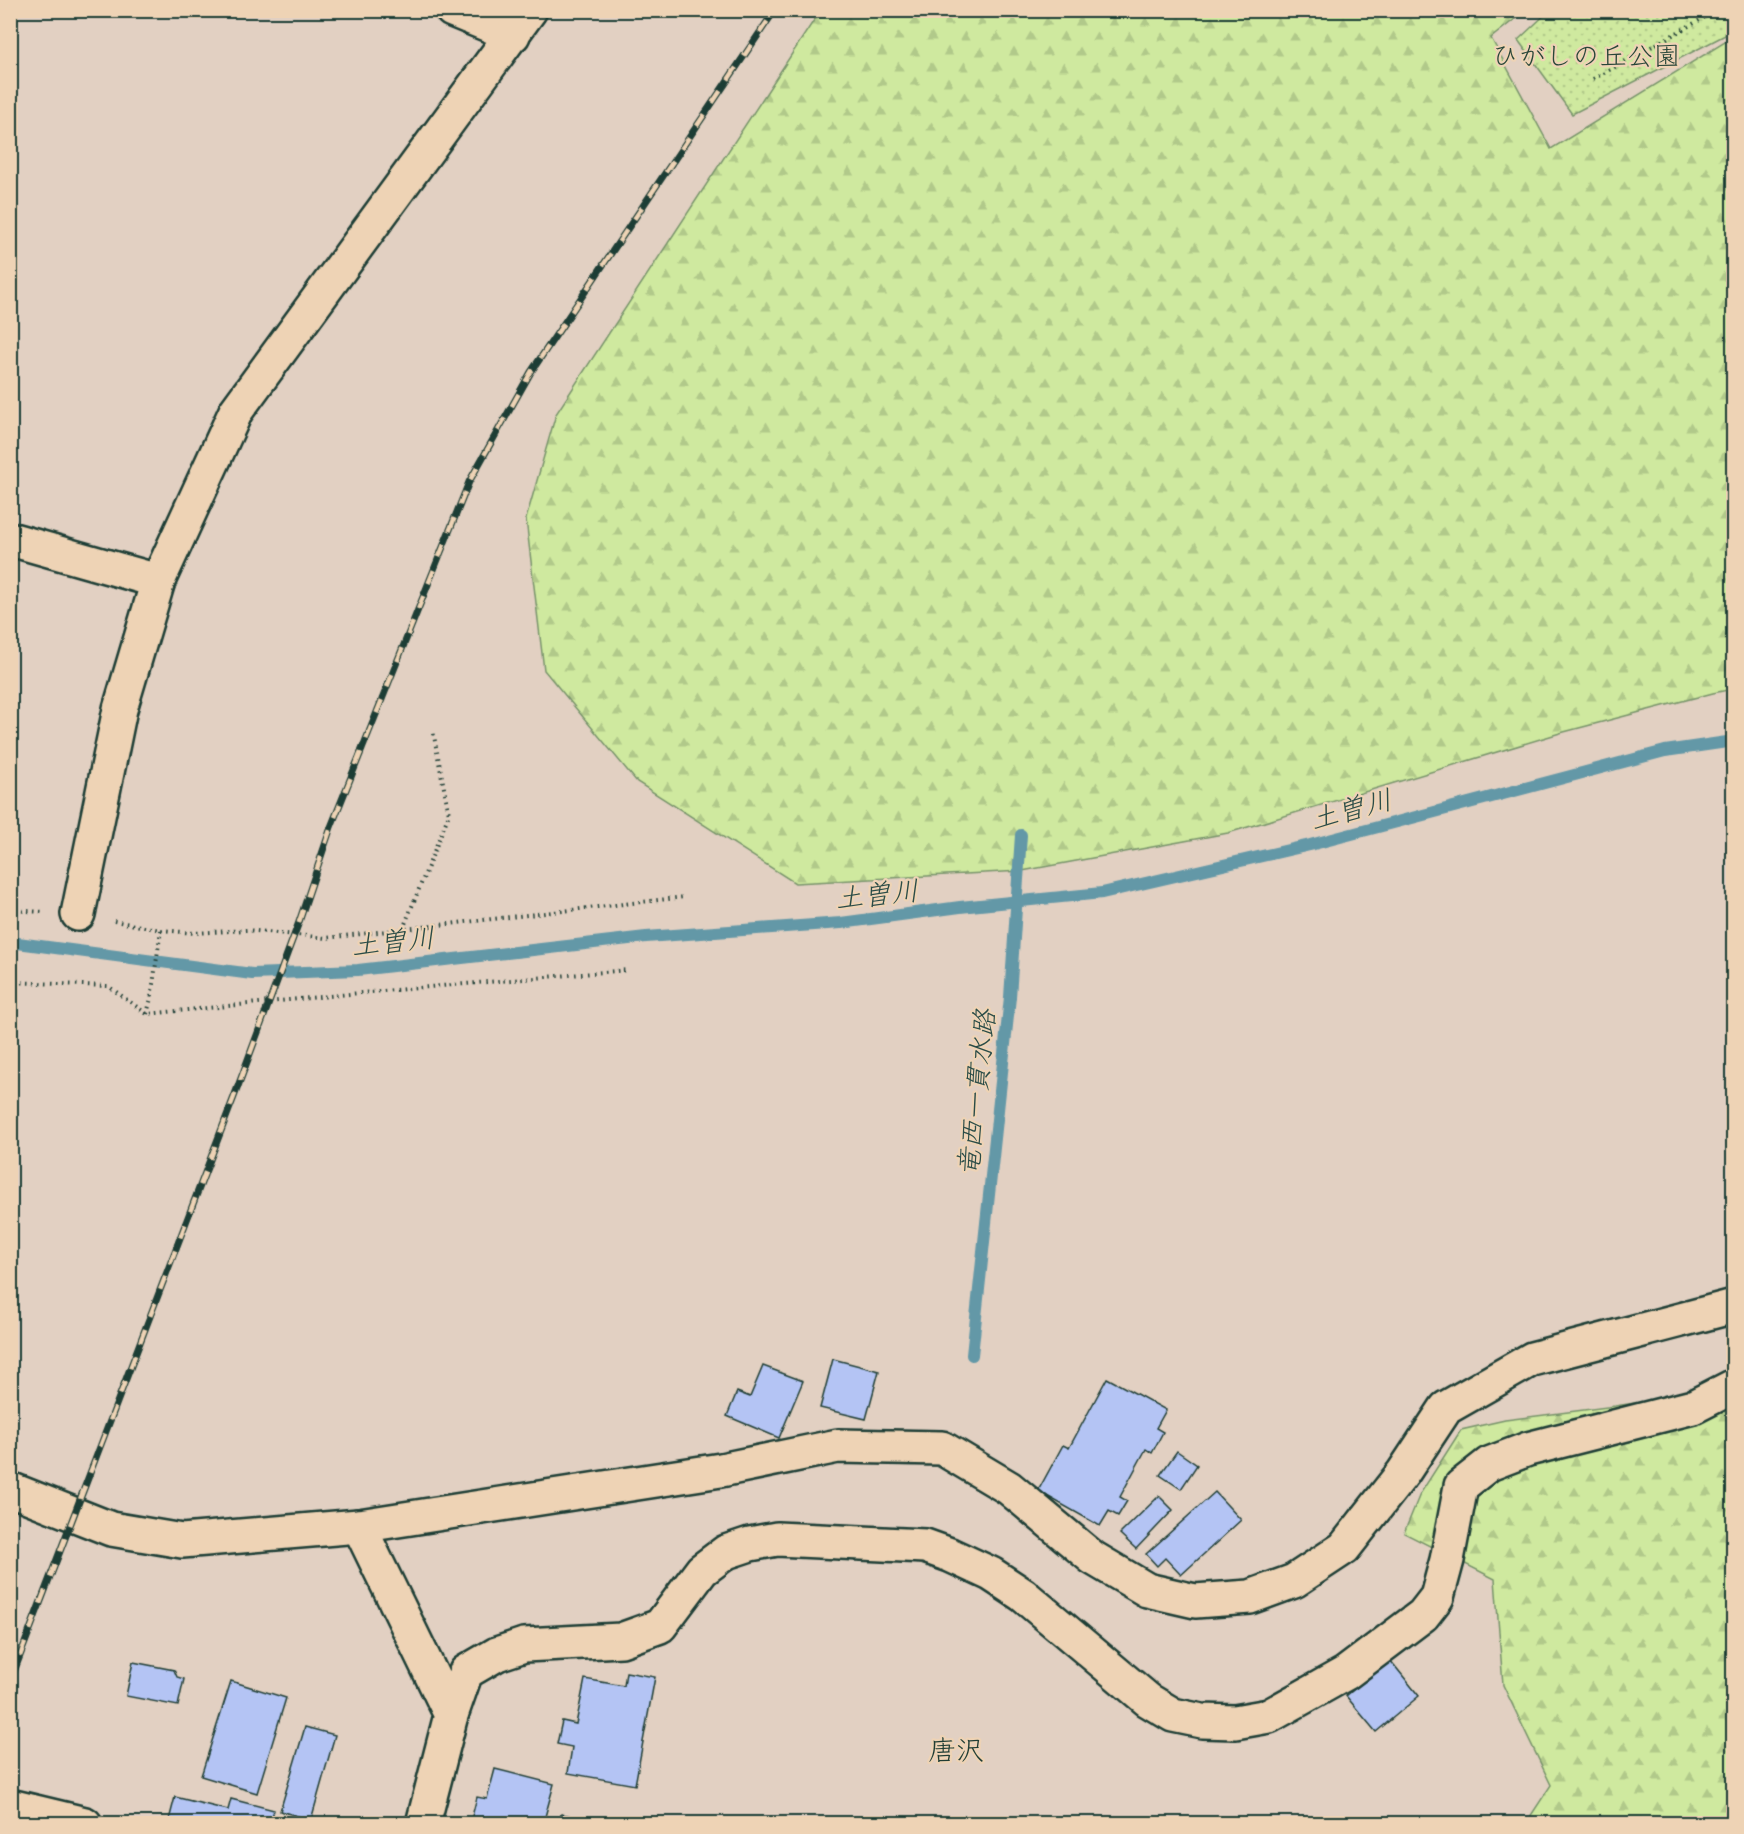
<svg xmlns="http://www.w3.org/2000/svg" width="1744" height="1834" font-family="'Indie Flower','Klee One',sans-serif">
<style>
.forest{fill:url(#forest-firs);stroke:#77936a;stroke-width:1.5}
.park{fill:url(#park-dots);stroke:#77936a;stroke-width:1.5}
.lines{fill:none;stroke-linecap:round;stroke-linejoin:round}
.stream{stroke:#6498a7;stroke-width:12}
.building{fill:#b4c4f4;stroke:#1f3d34;stroke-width:1.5}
.minor-casing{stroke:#1f3d34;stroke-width:38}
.path{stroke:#1f3d34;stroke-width:4;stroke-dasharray:1.5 4.5;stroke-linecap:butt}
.minor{stroke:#eed3b5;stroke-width:33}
.rail-casing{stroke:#1f3d34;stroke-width:7}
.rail{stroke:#eed3b5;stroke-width:4.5;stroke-dasharray:14;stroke-linecap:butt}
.labels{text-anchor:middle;stroke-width:4.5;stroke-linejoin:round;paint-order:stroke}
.park-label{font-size:27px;fill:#284639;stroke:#eed3b5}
.water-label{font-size:28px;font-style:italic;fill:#2a4c47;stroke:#eed3b5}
.neighbourhood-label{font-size:28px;fill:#1f3d34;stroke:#eed3b5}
</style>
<defs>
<pattern id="forest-firs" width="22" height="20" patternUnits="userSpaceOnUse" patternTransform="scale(1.5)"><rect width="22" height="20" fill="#cfe99f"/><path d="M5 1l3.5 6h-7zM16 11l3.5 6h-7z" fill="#b1c98a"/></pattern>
<pattern id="park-dots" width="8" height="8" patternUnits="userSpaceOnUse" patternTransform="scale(1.5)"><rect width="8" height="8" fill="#cfe99f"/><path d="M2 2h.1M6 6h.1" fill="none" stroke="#b1c98a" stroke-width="1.8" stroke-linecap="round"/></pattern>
</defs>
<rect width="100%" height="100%" fill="#e2d0c2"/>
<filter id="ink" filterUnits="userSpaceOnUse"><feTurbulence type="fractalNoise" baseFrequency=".0167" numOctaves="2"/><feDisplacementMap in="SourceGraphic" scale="12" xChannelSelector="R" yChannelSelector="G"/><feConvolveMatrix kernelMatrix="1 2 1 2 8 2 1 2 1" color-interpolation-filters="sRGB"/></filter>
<g filter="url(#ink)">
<g class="forest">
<polygon points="820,11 1525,11 1491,38 1551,149 1733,37 1733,689 1713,693 1560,733 1228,833 1022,871 795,883 637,782 544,670 526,519 556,414"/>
<polygon points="1733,1388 1733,1823 1526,1823 1551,1785 1503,1685 1495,1579 1404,1533 1420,1494 1461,1430 1505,1420 1615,1406"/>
</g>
<polygon class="park" points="1549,11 1733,11 1733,31 1572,114 1518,40"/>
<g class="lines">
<g class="stream">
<polyline points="10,942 252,974 358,970 646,937 841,923 960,907 1102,893 1310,845 1665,751 1734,741"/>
<polyline points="972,1355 1010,997 1021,835"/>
</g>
</g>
<g class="building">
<polygon points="833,1359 879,1371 866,1419 820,1408"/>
<polygon points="763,1366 803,1381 779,1438 727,1416 737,1392 750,1397"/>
<polygon points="1107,1378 1166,1410 1156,1428 1163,1432 1152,1453 1146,1449 1120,1497 1127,1501 1118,1516 1109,1511 1100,1526 1038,1491 1063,1445 1069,1448"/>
<polygon points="1177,1451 1197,1465 1181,1489 1160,1475"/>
<polygon points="1215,1492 1241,1520 1181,1575 1165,1558 1157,1566 1146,1554"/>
<polygon points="1159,1496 1173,1510 1136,1549 1120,1534"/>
<polygon points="1390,1660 1419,1696 1376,1732 1346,1696"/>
<polygon points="133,1662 174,1670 177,1677 184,1679 178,1706 126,1696"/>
<polygon points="626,1672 655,1677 635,1785 568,1773 572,1747 557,1744 562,1721 576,1724 585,1679 624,1686"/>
<polygon points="231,1681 286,1698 257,1793 201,1776"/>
<polygon points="305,1727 335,1735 311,1820 280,1811"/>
<polygon points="495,1769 554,1784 543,1824 470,1824 477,1797 487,1799"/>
<polygon points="175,1797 228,1810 231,1799 274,1810 270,1824 168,1824"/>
<polygon points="561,1814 588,1819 587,1824 559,1824"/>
</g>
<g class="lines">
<g class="minor-casing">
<g id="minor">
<polyline points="452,10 513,35"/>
<polyline points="10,539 158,581"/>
<polyline points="78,914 120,709 158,581 236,411 530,10"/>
<polyline points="10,1489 111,1529 182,1541 359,1526 721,1470 838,1446 942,1448 1009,1488 1093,1558 1147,1590 1195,1601 1250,1597 1294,1581 1344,1548 1403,1473 1446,1408 1532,1359 1734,1306"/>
<polyline points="359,1526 451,1715 423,1824"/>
<polyline points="451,1715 466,1672 497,1654 524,1645 621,1640 660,1626 702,1570 726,1552 750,1544 777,1539 925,1546 950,1555 991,1574 1023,1595 1148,1700 1173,1715 1202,1721 1235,1722 1269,1716 1346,1673 1423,1615 1437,1597 1447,1560 1461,1486 1489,1464 1528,1449 1693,1407 1734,1386"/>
<polyline points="10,1806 85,1824"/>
</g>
</g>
<g class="path">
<polyline points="1593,79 1718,10"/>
<polyline points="10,910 44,912"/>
<polyline points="114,921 161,930 194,933 247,930 326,938 685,897"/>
<polyline points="403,929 449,814 433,731"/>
<polyline points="10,982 108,986 147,1014 360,993 628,970"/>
<polyline points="147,1014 151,998 161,930"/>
</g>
<use href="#minor" class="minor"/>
<g class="rail-casing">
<polyline id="rail" points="10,1682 234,1097 299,922 331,827 469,482 531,372 775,10"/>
</g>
<use href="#rail" class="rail"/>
</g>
</g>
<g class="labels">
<g class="park-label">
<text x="1586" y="65">ひがしの丘公園</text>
</g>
<g class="water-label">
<text transform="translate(1351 809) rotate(-15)" y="10">土曽川</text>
<text transform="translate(877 894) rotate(-6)" y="10">土曽川</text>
<text transform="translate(393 941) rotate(-6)" y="10">土曽川</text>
<text transform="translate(976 1093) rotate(-84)" y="10">竜西一貫水路</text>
</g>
<g class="neighbourhood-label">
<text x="956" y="1760">唐沢</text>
</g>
</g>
<rect width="1744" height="1834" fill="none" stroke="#eed3b5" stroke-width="36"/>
<rect x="18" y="18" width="1708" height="1798" fill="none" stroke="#1f3d34" stroke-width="2" filter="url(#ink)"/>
</svg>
